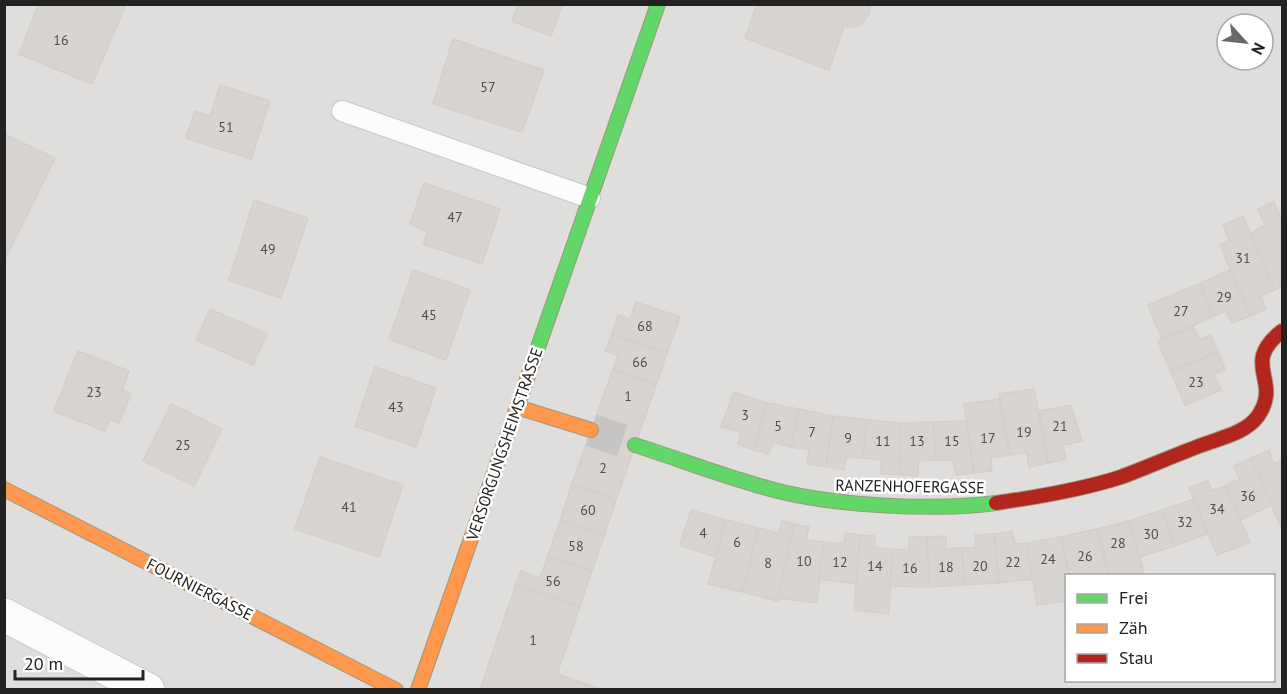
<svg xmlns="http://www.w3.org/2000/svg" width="1287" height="694" font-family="'PT Sans',sans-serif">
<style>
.residential{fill:#dfdedc;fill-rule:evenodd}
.building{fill:#d7d4d2;stroke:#d3d0cc;stroke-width:1.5}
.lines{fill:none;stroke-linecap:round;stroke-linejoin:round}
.secondary-tunnel{stroke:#c7c5c3;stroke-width:33;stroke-dasharray:33 16;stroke-linecap:butt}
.lane-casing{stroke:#c9c8c7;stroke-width:22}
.street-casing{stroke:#c9c8c7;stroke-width:35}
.fast-casing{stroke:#999a82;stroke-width:16}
.slow-casing{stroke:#999a82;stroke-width:16}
.jam-casing{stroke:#999a82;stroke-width:16}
.lane{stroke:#fdfcfc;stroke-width:20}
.street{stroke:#fdfcfc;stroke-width:33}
.fast{stroke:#63d668;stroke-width:14}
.slow{stroke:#ff974d;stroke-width:14}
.jam{stroke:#b3261e;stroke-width:14}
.labels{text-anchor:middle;stroke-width:5;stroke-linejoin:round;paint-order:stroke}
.number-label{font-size:14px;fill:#4f4e4e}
.street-label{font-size:16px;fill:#222;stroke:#fff}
</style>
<rect width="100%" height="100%" fill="#f0eeeb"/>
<path class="residential" d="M 4,5 L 1282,5 L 1282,689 L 5,689 ZM 1227,24 L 1263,24 L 1263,60 L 1227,60 ZM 1066,576 L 1274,576 L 1274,680 L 1066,680 Z"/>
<g class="building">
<polygon points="39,4 126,4 92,84 19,54"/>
<polygon points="518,4 563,4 551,36 512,21"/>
<polygon points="757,4 869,4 870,12 862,24 855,27 844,26 829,70 745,38"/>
<polygon points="453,39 544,70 522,132 433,104"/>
<polygon points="220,85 270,101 251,159 186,138 195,111 210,116"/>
<polygon points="4,134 55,158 4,261"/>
<polygon points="424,183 500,209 482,264 423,244 428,231 410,225"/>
<polygon points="254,200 308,218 281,298 229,280"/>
<polygon points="1274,202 1282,221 1282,286 1275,290 1250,233 1265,226 1258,209"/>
<polygon points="1243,216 1275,290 1261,296 1266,309 1250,316 1220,245 1229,241 1223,225"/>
<polygon points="413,270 470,290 446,360 389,339"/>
<polygon points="1230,270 1250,316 1232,323 1226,311 1214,316 1199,284"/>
<polygon points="1199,284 1214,316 1162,339 1148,305"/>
<polygon points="636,302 680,317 667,353 612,334 618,315 630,319"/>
<polygon points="210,309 267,334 253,365 196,340"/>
<polygon points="1193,326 1199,340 1211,335 1218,352 1171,372 1158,341"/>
<polygon points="612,334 667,353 656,385 613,370 618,355 605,351"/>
<polygon points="78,351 129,371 122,390 131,394 119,423 110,419 105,431 54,411"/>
<polygon points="1218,352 1225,369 1214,374 1221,390 1185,405 1171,372"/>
<polygon points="375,367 436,388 416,447 355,426"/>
<polygon points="613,370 656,385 635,445 591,430"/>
<polygon points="1034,389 1048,463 1029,467 1027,452 1010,455 999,394"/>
<polygon points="734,392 767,403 754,450 738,444 741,432 721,427"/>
<polygon points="999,399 1010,455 991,458 992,471 974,473 964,404"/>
<polygon points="767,403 799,409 791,447 773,442 769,454 754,450"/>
<polygon points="171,404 222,429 194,486 143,461"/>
<polygon points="1071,405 1082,441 1063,445 1066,459 1048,463 1039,411"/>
<polygon points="799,409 833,416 826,467 807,464 809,450 791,447"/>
<polygon points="833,416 867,420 863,458 846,457 844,470 826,467"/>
<polygon points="867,420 901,423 900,475 881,474 881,460 863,458"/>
<polygon points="966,421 974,473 956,475 953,460 936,460 933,422"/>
<polygon points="933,422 936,460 918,461 918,476 900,475 901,423"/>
<polygon points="591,430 635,445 616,500 572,484"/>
<polygon points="1269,451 1274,464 1282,460 1282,529 1251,458"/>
<polygon points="320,457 403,485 379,557 295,529"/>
<polygon points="1251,458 1272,505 1240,520 1225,486 1240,479 1234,466"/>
<polygon points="1208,481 1212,491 1225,486 1250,542 1217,555 1189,488"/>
<polygon points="572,484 616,500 604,536 560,521"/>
<polygon points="1194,499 1207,534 1174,546 1163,510"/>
<polygon points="691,510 726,520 716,557 680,545"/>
<polygon points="1163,510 1174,546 1139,557 1129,521"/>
<polygon points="726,520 758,528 743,592 708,584"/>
<polygon points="560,521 604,536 592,571 548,556"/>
<polygon points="782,521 794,524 778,601 743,592 758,528 779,533"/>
<polygon points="1129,521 1145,576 1109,576 1097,529"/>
<polygon points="794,524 809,527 806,540 824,542 817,603 778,598"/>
<polygon points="1097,529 1109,576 1069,576 1061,537"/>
<polygon points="1012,531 1015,544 1027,543 1033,579 999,583 994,534"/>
<polygon points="845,533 860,535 857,584 819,579 824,542 844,544"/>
<polygon points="994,534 999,583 964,585 962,548 976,548 975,535"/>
<polygon points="860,535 875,536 874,548 892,549 889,614 854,610"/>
<polygon points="946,536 946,549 962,548 964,585 929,587 927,537"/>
<polygon points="909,537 927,537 929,587 890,586 892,549 909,550"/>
<polygon points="1061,537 1069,576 1066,576 1066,601 1037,605 1027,543"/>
<polygon points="548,556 592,571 580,606 516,584 521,571 540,578"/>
<polygon points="516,584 580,606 557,674 604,690 480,690"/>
</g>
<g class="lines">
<polyline class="secondary-tunnel" points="591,430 635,445"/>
<g class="lane-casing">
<polyline id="lane" points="342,111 590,198"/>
</g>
<g class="street-casing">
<polyline id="street" points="4,615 148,690"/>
</g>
<g class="fast-casing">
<g id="fast">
<polyline points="535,356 658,4"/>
<path d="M 635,445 C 682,460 730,479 778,491 C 838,506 935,511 996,503"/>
</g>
</g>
<g class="slow-casing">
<g id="slow">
<polyline points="517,407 591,430"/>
<polyline points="4,489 396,690"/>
<polyline points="418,690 535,356"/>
</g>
</g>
<g class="jam-casing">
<path id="jam" d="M 996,503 C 1038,497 1081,490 1121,477 C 1148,467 1175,455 1202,445 C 1220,438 1246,433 1258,416 C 1283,380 1239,365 1282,331"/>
</g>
<use href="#lane" class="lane"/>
<use href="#street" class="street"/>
<use href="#fast" class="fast"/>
<use href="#slow" class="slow"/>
<use href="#jam" class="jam"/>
</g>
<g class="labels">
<g class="number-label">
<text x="61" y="45">16</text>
<text x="488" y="92">57</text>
<text x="226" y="132">51</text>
<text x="455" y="222">47</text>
<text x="268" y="254">49</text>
<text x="1243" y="263">31</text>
<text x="1224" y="302">29</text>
<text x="1181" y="316">27</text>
<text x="429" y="320">45</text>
<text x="645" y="331">68</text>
<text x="640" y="367">66</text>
<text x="1196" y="387">23</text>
<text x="94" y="397">23</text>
<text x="628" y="401">1</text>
<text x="396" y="412">43</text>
<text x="745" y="420">3</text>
<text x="778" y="431">5</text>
<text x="1060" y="431">21</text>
<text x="812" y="437">7</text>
<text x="1024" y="437">19</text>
<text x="848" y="443">9</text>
<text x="988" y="443">17</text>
<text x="883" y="446">11</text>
<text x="917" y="446">13</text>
<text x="952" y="446">15</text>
<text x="183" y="450">25</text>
<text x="603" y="473">2</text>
<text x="1248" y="501">36</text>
<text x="349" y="512">41</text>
<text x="1217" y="514">34</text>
<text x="588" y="515">60</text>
<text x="1185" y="527">32</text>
<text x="703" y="538">4</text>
<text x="1151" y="539">30</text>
<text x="737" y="547">6</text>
<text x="1118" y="548">28</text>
<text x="576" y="551">58</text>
<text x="1085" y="561">26</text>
<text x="1048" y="564">24</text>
<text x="804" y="566">10</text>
<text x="840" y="567">12</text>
<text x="1013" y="567">22</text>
<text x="768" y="568">8</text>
<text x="875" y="571">14</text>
<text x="980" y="571">20</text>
<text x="946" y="572">18</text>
<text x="910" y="573">16</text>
<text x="553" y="586">56</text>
<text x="533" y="645">1</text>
</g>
<g class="street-label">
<text transform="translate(504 444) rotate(-71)" y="6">VERSORGUNGSHEIMSTRASSE</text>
<text transform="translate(910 486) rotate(1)" y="6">RANZENHOFERGASSE</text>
<text transform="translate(200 589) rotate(27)" y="6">FOURNIERGASSE</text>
</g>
</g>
<rect width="1287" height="694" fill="none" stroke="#222222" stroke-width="12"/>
<rect x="1065" y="574" width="210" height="108" fill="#ffffff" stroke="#a7a7a7" stroke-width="1.5"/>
<rect x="1077" y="594" width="30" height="9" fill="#63d668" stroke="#a7a7a7" stroke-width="1.5"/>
<text x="1119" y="604" font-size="18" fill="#222222">Frei</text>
<rect x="1077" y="624" width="30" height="9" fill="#ff974d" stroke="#a7a7a7" stroke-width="1.5"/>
<text x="1119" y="634" font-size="18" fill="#222222">Zäh</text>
<rect x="1077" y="654" width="30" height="9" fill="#b3261e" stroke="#a7a7a7" stroke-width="1.5"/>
<text x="1119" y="664" font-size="18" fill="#222222">Stau</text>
<g transform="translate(1245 42) rotate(117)"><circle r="28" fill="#ffffff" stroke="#a7a7a7" stroke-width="1.5"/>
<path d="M0-4.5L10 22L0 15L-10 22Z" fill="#6a6968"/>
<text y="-9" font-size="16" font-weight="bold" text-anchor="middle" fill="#222222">N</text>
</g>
<path d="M15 670v9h128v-9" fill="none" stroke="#222222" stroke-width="3"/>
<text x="24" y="670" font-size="18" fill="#222222" stroke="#ffffff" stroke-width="4.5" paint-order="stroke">20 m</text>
</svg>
